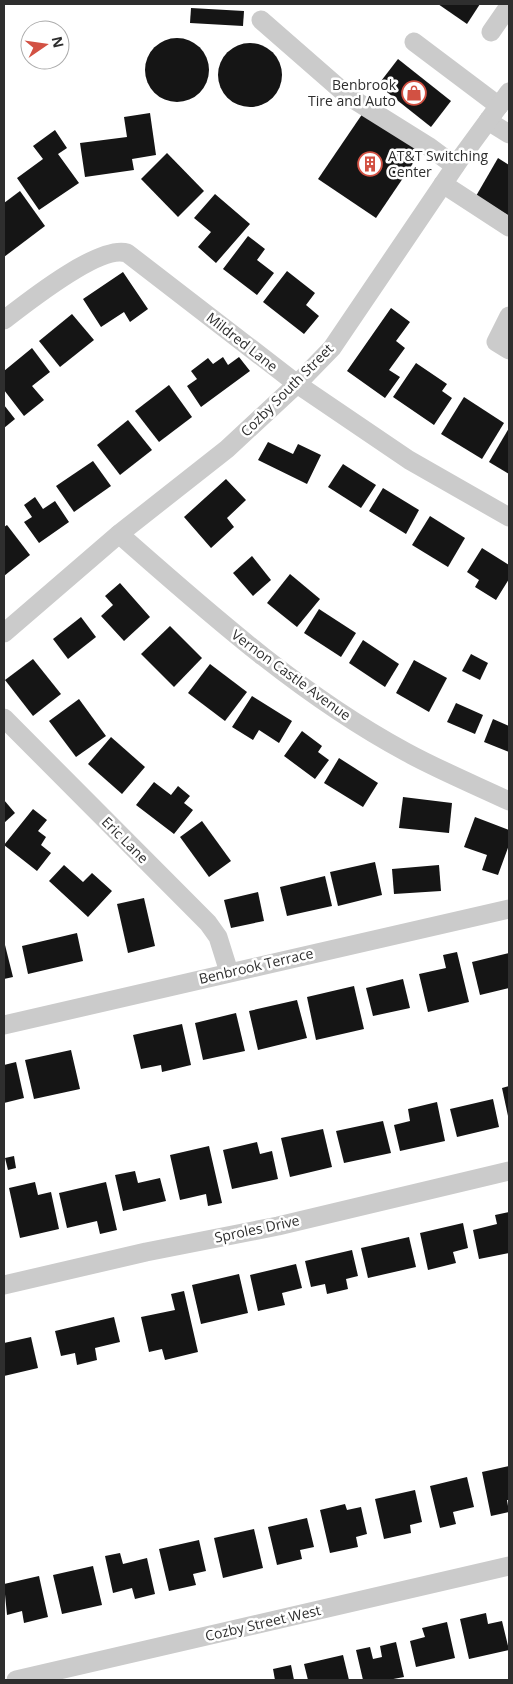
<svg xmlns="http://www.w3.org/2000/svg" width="513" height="1684" font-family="'Open Sans',sans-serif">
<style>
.building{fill:#151515}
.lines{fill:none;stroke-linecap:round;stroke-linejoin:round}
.minor{stroke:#cbcbcb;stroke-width:19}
.labels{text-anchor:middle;stroke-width:5;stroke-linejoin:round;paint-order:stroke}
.poi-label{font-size:14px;fill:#2e2e2e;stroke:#fff;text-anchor:end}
.street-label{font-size:14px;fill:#2e2e2e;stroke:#fff}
</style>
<rect width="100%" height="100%" fill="#fff"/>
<g class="building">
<polygon points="438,4 480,4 467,24"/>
<polygon points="191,8 244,11 243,26 190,23"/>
<circle cx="177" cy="70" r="32"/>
<circle cx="250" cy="75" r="32"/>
<polygon points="398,59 451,101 431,127 378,85"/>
<polygon points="365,110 422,150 376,218 318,179"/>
<polygon points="150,113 156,155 132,159 134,170 85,177 80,143 127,137 124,117"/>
<polygon points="55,130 67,148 58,154 79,183 39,210 17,178 43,159 33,146"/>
<polygon points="167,153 204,191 178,217 141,179"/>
<polygon points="498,158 509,165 509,216 476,196"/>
<polygon points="20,191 45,226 4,257 4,203"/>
<polygon points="215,194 250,224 216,263 198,247 211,232 194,218"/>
<polygon points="248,236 265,249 257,260 274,273 257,295 223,269"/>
<polygon points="287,271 315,293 306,305 319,316 304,334 263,302"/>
<polygon points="123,272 148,309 130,322 124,312 101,327 83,299"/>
<polygon points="391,308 410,322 396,341 405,348 389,370 400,377 385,398 347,371"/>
<polygon points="72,314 94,340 60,367 39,341"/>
<polygon points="32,348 50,372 32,386 44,400 24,416 4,390 4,371"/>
<polygon points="223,357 228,365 239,357 250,371 201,407 187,386 197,379 191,371 208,358 213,364"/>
<polygon points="416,363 447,384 442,391 452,398 434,425 393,397"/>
<polygon points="169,385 192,417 159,442 135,411"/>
<polygon points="464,397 504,423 482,459 441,434"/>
<polygon points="4,405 15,419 4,428"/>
<polygon points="128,420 152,450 120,475 97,445"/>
<polygon points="509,428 509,474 489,462"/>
<polygon points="268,442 293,454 298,444 321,455 307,484 258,460"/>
<polygon points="93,461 111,486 74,512 56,486"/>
<polygon points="343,464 376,485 361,508 328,487"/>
<polygon points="226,479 246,500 227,518 234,527 211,548 184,517"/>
<polygon points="383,488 419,510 406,534 369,511"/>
<polygon points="35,497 43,509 55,501 69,522 39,543 24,522 32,517 24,505"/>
<polygon points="430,516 465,538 448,567 412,545"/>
<polygon points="7,525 30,555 4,576 4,527"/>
<polygon points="482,548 509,565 509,579 496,600 475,587 479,580 467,572"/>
<polygon points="252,556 271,580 253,596 233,573"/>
<polygon points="290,574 320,599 297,627 267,603"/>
<polygon points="120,583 150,617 124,641 101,616 113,605 105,596"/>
<polygon points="319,609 356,633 341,657 304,633"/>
<polygon points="81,617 96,637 68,659 53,639"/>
<polygon points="170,626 202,658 174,687 141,654"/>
<polygon points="363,640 399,664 385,687 349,663"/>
<polygon points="471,654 488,663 480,680 462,671"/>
<polygon points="33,659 61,694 33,716 5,680"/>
<polygon points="414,660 447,678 429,712 396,693"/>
<polygon points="210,664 247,692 225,721 188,693"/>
<polygon points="252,696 292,721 279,743 259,730 253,740 232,727"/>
<polygon points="79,699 106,736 76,757 49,721"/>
<polygon points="456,703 483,715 475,734 447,722"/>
<polygon points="493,719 509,726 509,752 484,742"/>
<polygon points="302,731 322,746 318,752 329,760 315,779 284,756"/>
<polygon points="111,737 145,767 122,794 88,764"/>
<polygon points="339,758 378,783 363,807 324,783"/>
<polygon points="154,782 171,795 178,786 190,796 184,803 193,810 174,834 136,805"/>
<polygon points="403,797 452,803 449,833 399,828"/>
<polygon points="4,800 15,813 4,823"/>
<polygon points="33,809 47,820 38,831 46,837 41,845 51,853 37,871 4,845"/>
<polygon points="475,817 509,830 509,845 498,875 482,870 487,855 464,847"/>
<polygon points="202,821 231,861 209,877 180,837"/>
<polygon points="375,862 382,895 338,906 330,872"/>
<polygon points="64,865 83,882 92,873 112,891 88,917 49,881"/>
<polygon points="439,865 441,891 394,894 392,869"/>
<polygon points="325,876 332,906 287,916 280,887"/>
<polygon points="258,892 264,921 231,928 224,900"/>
<polygon points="144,898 155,946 128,953 117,904"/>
<polygon points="77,933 83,961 28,974 22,946"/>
<polygon points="4,941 13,977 4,979"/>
<polygon points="457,952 469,1002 428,1012 419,974 446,968 443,955"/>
<polygon points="509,953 509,988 480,995 472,962"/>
<polygon points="403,979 410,1008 373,1016 366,988"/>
<polygon points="354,986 364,1029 316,1040 307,997"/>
<polygon points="297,1000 307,1038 258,1050 249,1011"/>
<polygon points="236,1013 245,1051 203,1060 195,1023"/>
<polygon points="182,1024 191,1065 162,1072 161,1065 141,1069 133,1035"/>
<polygon points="71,1050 80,1089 34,1099 25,1060"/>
<polygon points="16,1062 24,1098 4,1103 4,1065"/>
<polygon points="509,1086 509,1116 508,1116 502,1088"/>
<polygon points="493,1099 499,1127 457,1137 450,1109"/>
<polygon points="437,1102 445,1141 400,1151 394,1125 410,1121 408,1109"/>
<polygon points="383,1121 391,1153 344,1163 336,1131"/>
<polygon points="323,1129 332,1167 290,1177 281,1138"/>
<polygon points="257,1142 260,1154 272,1151 278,1179 232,1189 223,1150"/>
<polygon points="209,1146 222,1203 208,1206 206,1194 180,1200 170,1155"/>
<polygon points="14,1156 16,1168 8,1170 5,1158"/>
<polygon points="135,1171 138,1183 160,1178 166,1201 123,1211 115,1175"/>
<polygon points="35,1182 38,1195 51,1192 59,1229 20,1238 9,1188"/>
<polygon points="106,1182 117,1230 100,1234 97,1221 67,1228 59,1193"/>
<polygon points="509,1212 509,1253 479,1259 473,1230 497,1224 495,1215"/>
<polygon points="463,1223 468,1248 453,1252 456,1263 428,1270 420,1233"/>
<polygon points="409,1237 416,1267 368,1278 361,1248"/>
<polygon points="352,1250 358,1276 346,1279 348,1289 327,1294 325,1284 311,1287 305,1261"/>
<polygon points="296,1264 302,1288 282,1293 285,1305 258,1311 250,1275"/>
<polygon points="239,1274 248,1313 201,1324 192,1285"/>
<polygon points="184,1291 198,1352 165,1360 162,1349 149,1352 141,1317 175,1310 171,1294"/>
<polygon points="114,1317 120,1342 95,1348 97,1360 77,1365 75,1353 61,1356 55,1331"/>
<polygon points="31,1337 38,1368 4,1376 4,1343"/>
<polygon points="509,1466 509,1500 507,1500 509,1512 491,1516 482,1472"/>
<polygon points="467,1477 474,1507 453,1512 456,1524 440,1528 430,1486"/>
<polygon points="415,1490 422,1522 410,1525 411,1533 384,1539 375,1499"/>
<polygon points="345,1504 347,1510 361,1507 367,1534 356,1537 358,1547 330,1553 320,1510"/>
<polygon points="307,1518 314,1547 300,1550 302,1559 277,1565 268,1527"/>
<polygon points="254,1529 263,1568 223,1578 214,1538"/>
<polygon points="199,1540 206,1571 193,1574 196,1585 169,1591 159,1549"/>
<polygon points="120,1553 123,1564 147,1558 155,1594 135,1599 132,1588 113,1593 105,1556"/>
<polygon points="93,1566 102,1605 62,1614 53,1575"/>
<polygon points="39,1576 48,1617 24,1623 22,1611 7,1615 4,1584"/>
<polygon points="486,1613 488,1624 502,1621 509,1650 469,1659 460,1619"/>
<polygon points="447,1622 455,1658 416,1667 410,1641 425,1637 422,1628"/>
<polygon points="396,1642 404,1677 388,1680 363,1680 356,1650 370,1647 373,1659 382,1657 380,1646"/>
<polygon points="343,1655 349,1680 308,1680 304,1664"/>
<polygon points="291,1665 294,1680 275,1680 273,1669"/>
</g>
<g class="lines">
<g class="minor">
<polyline points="261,20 348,96 428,146 455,166"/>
<polyline points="491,32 509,6"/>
<polyline points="414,42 499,106"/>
<polyline points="488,121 509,134"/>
<polyline points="443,184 509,227"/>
<polyline points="509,316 496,342 509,350"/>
<path d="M 4,320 C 26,303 100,244 127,253 L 297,384 L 409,460 L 509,517"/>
<path d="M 119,534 C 209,613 300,695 406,752 C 439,770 475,785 509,801"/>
<polyline points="4,633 119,534 227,449 297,384 332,348 460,159 509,92"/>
<polyline points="4,718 208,923 218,937 229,972"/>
<polyline points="4,1025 509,909"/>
<polyline points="4,1285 146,1252 278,1226 509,1171"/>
<polyline points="16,1680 509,1566"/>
</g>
</g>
<defs>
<g id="shop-ring" transform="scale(1.25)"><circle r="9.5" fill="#fff" stroke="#d25143" stroke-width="1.5"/><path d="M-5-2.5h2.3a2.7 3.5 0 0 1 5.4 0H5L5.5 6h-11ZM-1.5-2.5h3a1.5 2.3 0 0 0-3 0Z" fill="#d25143"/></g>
<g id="building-ring" transform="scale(1.25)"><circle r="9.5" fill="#fff" stroke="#d25143" stroke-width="1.5"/><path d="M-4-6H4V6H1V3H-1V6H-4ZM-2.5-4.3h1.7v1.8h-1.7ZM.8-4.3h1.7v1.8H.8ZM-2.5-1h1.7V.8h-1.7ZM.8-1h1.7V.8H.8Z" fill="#d25143"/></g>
</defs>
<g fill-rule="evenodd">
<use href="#shop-ring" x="414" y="93"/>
<use href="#building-ring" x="370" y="164"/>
</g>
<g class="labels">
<g class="poi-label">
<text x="396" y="90">Benbrook<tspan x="396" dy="16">Tire and Auto</tspan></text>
<text x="388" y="161" text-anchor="start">AT&amp;T Switching<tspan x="388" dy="16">Center</tspan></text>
</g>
<g class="street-label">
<text transform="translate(242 342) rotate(38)" y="5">Mildred Lane</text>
<text transform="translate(287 390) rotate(-45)" y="5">Cozby South Street</text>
<text transform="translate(291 675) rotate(36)" y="5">Vernon Castle Avenue</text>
<text transform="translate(125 840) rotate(45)" y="5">Eric Lane</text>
<text transform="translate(256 966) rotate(-13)" y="5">Benbrook Terrace</text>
<text transform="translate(257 1229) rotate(-12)" y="5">Sproles Drive</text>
<text transform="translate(263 1623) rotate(-13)" y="5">Cozby Street West</text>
</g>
</g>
<rect width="513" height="1684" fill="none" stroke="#2e2e2e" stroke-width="10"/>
<g transform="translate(45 45) rotate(77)"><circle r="24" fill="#ffffff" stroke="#ababab"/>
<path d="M0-4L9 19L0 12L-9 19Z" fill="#d25143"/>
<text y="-8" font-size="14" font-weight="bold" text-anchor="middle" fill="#2e2e2e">N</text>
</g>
</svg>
